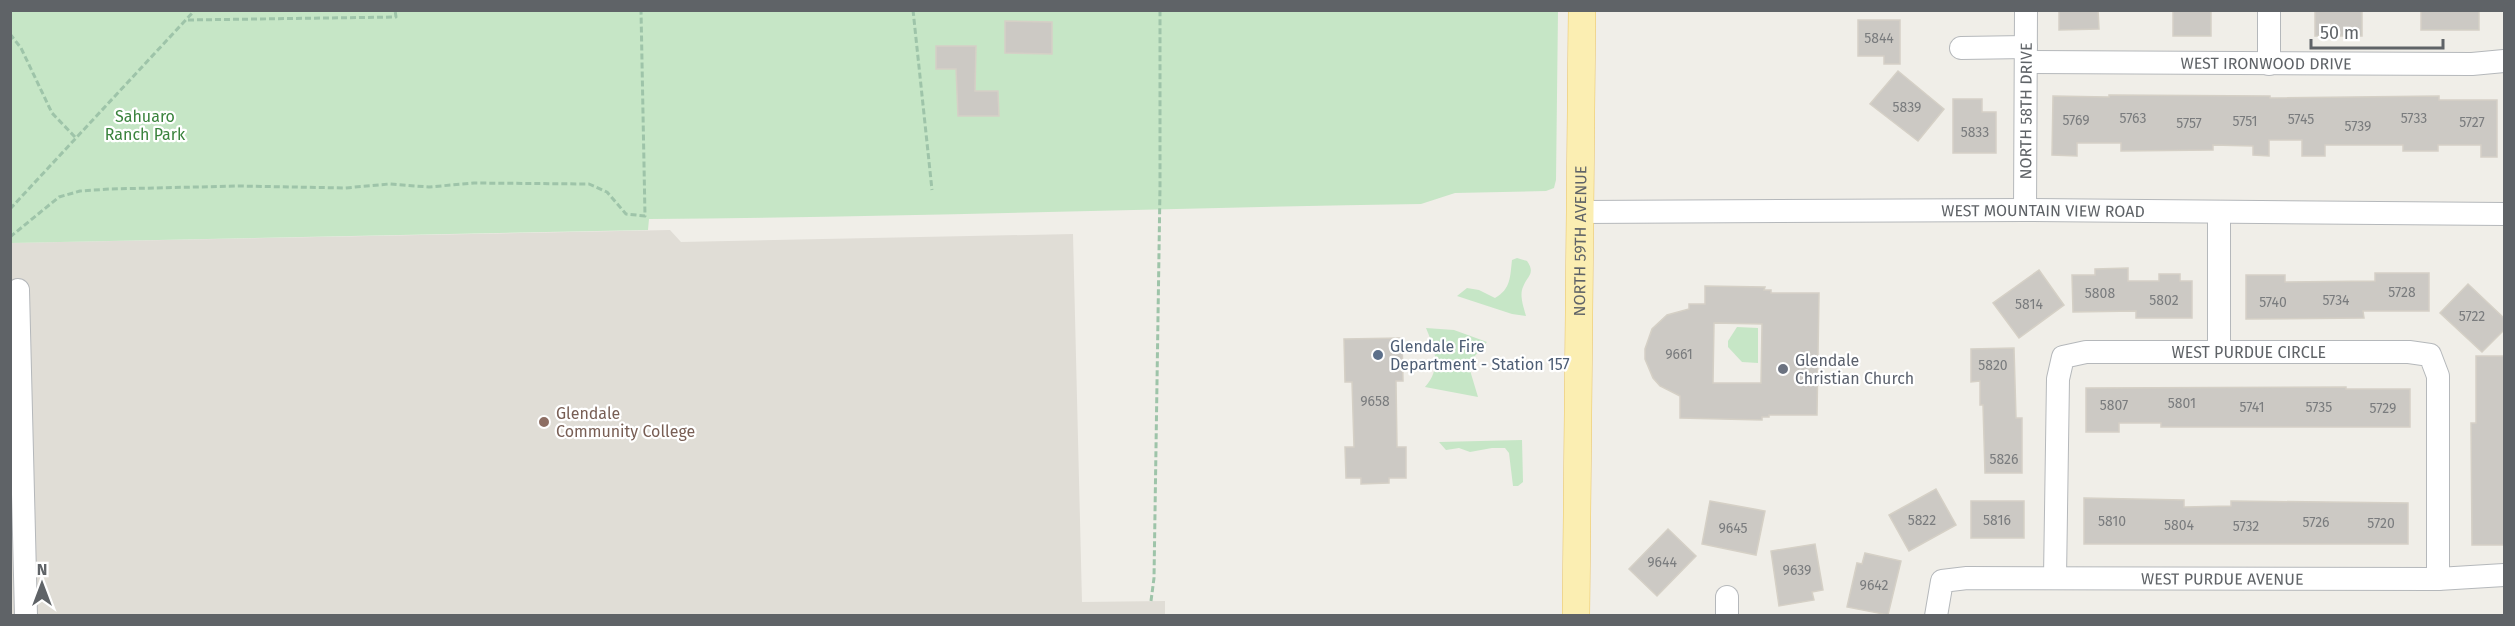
<svg xmlns="http://www.w3.org/2000/svg" width="2515" height="626" font-family="'Fira Sans',sans-serif">
<style>
.education{fill:#e0ddd6}
.green{fill:#c6e6c6}
.building{fill:#ccc9c4;stroke:#d5d0c6;stroke-width:1.5;fill-rule:evenodd}
.lines{fill:none;stroke-linecap:round;stroke-linejoin:round}
.minor-casing{stroke:#b5b8bb;stroke-width:24}
.major-casing{stroke:#eac467;stroke-width:28}
.path{stroke:#9ec4a9;stroke-width:3;stroke-dasharray:6 3;stroke-linecap:butt}
.minor{stroke:#fff;stroke-width:22}
.major{stroke:#fbeeb2;stroke-width:27}
.service-dot{fill:#5c6f8a;stroke:#fff;stroke-width:2}
.worship-dot{fill:#6b7280;stroke:#fff;stroke-width:2}
.education-dot{fill:#8d6e63;stroke:#fff;stroke-width:2}
.labels{text-anchor:middle;stroke-width:4.5;stroke-linejoin:round;paint-order:stroke}
.number-label{font-size:14px;fill:#7a7c7e}
.street-label{font-size:16px;fill:#5f6367;stroke:#fff}
.park-label{font-size:16px;fill:#3a833d;stroke:#fff}
.service-label{font-size:16px;fill:#4e5e75;stroke:#fff;text-anchor:start}
.worship-label{font-size:16px;fill:#5b616d;stroke:#fff;text-anchor:start}
.education-label{font-size:16px;fill:#785e54;stroke:#fff;text-anchor:start}
</style>
<rect width="100%" height="100%" fill="#f0eee8"/>
<polygon class="education" points="670,230 681,242 1073,234 1082,602 1165,601 1165,615 11,615 10,243"/>
<g class="green">
<path d="M 10,11 L 1558,11 L 1556,180 L 1554,188 L 1546,191 L 1455,193 L 1421,204 C 1164,208 906,217 649,219 L 648,230 L 11,243 Z"/>
<path d="M 1517,258 L 1527,261 C 1536,274 1527,276 1523,287 C 1519,296 1524,308 1526,316 L 1512,314 L 1457,296 L 1467,288 L 1479,290 L 1495,298 C 1511,289 1510,277 1512,260 Z"/>
<polygon points="1737,327 1758,328 1758,363 1742,362 1728,347 1728,341"/>
<path d="M 1426,328 L 1454,330 L 1487,342 L 1473,358 L 1469,367 L 1478,397 L 1425,387 C 1442,368 1435,350 1426,328 Z"/>
<polygon points="1522,440 1523,482 1518,486 1513,486 1509,453 1505,448 1492,448 1470,452 1459,448 1446,450 1439,442"/>
</g>
<g class="building">
<polygon points="2059,10 2098,10 2099,29 2059,30"/>
<rect x="2173" y="10" width="38" height="26"/>
<rect x="2315" y="10" width="47" height="26"/>
<rect x="2421" y="10" width="58" height="20"/>
<polygon points="1858,20 1900,20 1900,64 1884,64 1884,56 1858,56"/>
<polygon points="1005,21 1052,22 1052,54 1005,53"/>
<polygon points="936,46 976,46 975,91 998,91 999,116 958,116 956,69 936,69"/>
<polygon points="1898,71 1944,109 1918,141 1870,104"/>
<polygon points="2109,95 2270,96 2270,98 2439,96 2439,100 2497,100 2497,157 2481,157 2481,145 2438,145 2438,151 2403,151 2403,145 2325,145 2325,156 2302,156 2302,140 2269,140 2269,156 2253,155 2253,146 2213,145 2213,150 2121,151 2121,143 2077,143 2077,156 2052,155 2053,96 2109,97"/>
<polygon points="1953,99 1982,99 1982,112 1996,112 1996,153 1953,153"/>
<polygon points="2128,268 2128,281 2159,281 2159,274 2180,274 2180,281 2192,281 2192,318 2136,318 2136,311 2073,312 2072,275 2095,275 2095,269"/>
<polygon points="2039,270 2064,305 2019,338 1993,303"/>
<polygon points="2375,273 2429,273 2429,311 2363,311 2364,318 2246,319 2246,275 2285,275 2285,282 2375,281"/>
<polygon points="2468,284 2505,319 2505,329 2482,352 2440,313"/>
<path d="M 1705,286 L 1765,287 L 1764,290 L 1771,290 L 1771,293 L 1819,293 L 1817,415 L 1769,415 L 1769,417 L 1762,417 L 1762,420 L 1680,418 L 1680,396 L 1660,386 L 1653,378 L 1645,359 L 1645,349 L 1652,329 L 1667,315 L 1689,309 L 1689,304 L 1705,304 ZM 1714,323 L 1762,324 L 1761,383 L 1713,383 Z"/>
<polygon points="1402,338 1403,381 1396,381 1397,447 1406,447 1406,478 1389,478 1389,483 1361,484 1361,478 1346,478 1345,447 1354,447 1352,382 1345,382 1344,339"/>
<polygon points="2014,348 2016,418 2022,418 2022,473 1985,473 1983,405 1980,405 1980,381 1971,382 1971,349"/>
<polygon points="2476,356 2505,356 2505,545 2472,545 2471,423 2476,423"/>
<polygon points="2346,387 2346,389 2410,389 2410,427 2161,427 2161,423 2119,423 2119,432 2086,432 2086,388"/>
<polygon points="1936,489 1956,525 1909,551 1889,515"/>
<polygon points="2084,498 2184,500 2184,507 2231,506 2231,501 2408,503 2408,544 2084,544"/>
<polygon points="1710,501 1765,511 1756,555 1702,544"/>
<rect x="1971" y="501" width="53" height="37"/>
<polygon points="1668,529 1696,556 1657,596 1629,569"/>
<polygon points="1815,544 1823,590 1812,592 1814,600 1779,606 1771,551"/>
<polygon points="1865,553 1901,561 1888,615 1847,607 1857,563 1862,564"/>
</g>
<g class="lines">
<g class="minor-casing">
<g id="minor">
<polyline points="1961,48 2026,47"/>
<path id="s1" d="M 2026,62 L 2472,64 L 2504,61"/>
<polyline points="2269,64 2269,10"/>
<path id="s2" d="M 2025,210 L 2026,10"/>
<path id="s3" d="M 1581,212 L 2025,210 L 2504,214"/>
<polyline points="2219,213 2219,352"/>
<polyline points="18,290 26,616"/>
<path id="s4" d="M 2055,578 L 2058,379 L 2063,357 L 2086,352 L 2409,352 L 2430,355 L 2438,376 L 2438,579"/>
<polyline points="1727,616 1727,597"/>
<path id="s5" d="M 1936,616 L 1942,581 L 1967,578 L 2438,579 L 2504,575"/>
</g>
</g>
<g class="major-casing">
<g id="major">
<path id="s6" d="M 1576,616 L 1582,10"/>
</g>
</g>
<g class="path">
<polyline points="913,10 932,190"/>
<polyline points="188,20 396,17 395,10"/>
<polyline points="10,34 21,48 52,113 76,138"/>
<polyline points="10,209 195,10"/>
<polyline points="10,237 59,197 80,191 110,189 240,186 345,188 389,184 429,187 474,183 589,184 607,192 626,214 645,216 641,10"/>
<polyline points="1151,601 1154,578 1160,187 1160,10"/>
</g>
<use href="#minor" class="minor"/>
<use href="#major" class="major"/>
</g>
<circle class="service-dot" cx="1378" cy="355" r="6"/>
<circle class="worship-dot" cx="1783" cy="369" r="6"/>
<circle class="education-dot" cx="544" cy="422" r="6"/>
<g class="labels">
<g class="number-label">
<text x="1879" y="43">5844</text>
<text x="1907" y="112">5839</text>
<text x="2133" y="123">5763</text>
<text x="2414" y="123">5733</text>
<text x="2301" y="124">5745</text>
<text x="2076" y="125">5769</text>
<text x="2245" y="126">5751</text>
<text x="2472" y="127">5727</text>
<text x="2189" y="128">5757</text>
<text x="2358" y="131">5739</text>
<text x="1975" y="137">5833</text>
<text x="2402" y="297">5728</text>
<text x="2100" y="298">5808</text>
<text x="2164" y="305">5802</text>
<text x="2336" y="305">5734</text>
<text x="2273" y="307">5740</text>
<text x="2029" y="309">5814</text>
<text x="2472" y="321">5722</text>
<text x="1679" y="359">9661</text>
<text x="1993" y="370">5820</text>
<text x="1375" y="406">9658</text>
<text x="2182" y="408">5801</text>
<text x="2114" y="410">5807</text>
<text x="2252" y="412">5741</text>
<text x="2319" y="412">5735</text>
<text x="2383" y="413">5729</text>
<text x="2004" y="464">5826</text>
<text x="1922" y="525">5822</text>
<text x="1997" y="525">5816</text>
<text x="2112" y="526">5810</text>
<text x="2316" y="527">5726</text>
<text x="2381" y="528">5720</text>
<text x="2179" y="530">5804</text>
<text x="2246" y="531">5732</text>
<text x="1733" y="533">9645</text>
<text x="1662" y="567">9644</text>
<text x="1797" y="575">9639</text>
<text x="1874" y="590">9642</text>
</g>
<g class="street-label">
<text dy="6" stroke="none"><textPath href="#s1" startOffset="240">WEST IRONWOOD DRIVE</textPath></text>
<text dy="6" stroke="none"><textPath href="#s2" startOffset="99">NORTH 58TH DRIVE</textPath></text>
<text dy="6" stroke="none"><textPath href="#s3" startOffset="462">WEST MOUNTAIN VIEW ROAD</textPath></text>
<text dy="6" stroke="none"><textPath href="#s6" startOffset="375">NORTH 59TH AVENUE</textPath></text>
<text dy="6" stroke="none"><textPath href="#s4" startOffset="408">WEST PURDUE CIRCLE</textPath></text>
<text dy="6" stroke="none"><textPath href="#s5" startOffset="316">WEST PURDUE AVENUE</textPath></text>
</g>
<g class="park-label">
<text x="145" y="122">Sahuaro<tspan x="145" dy="18">Ranch Park</tspan></text>
</g>
<g class="service-label">
<text x="1390" y="352">Glendale Fire<tspan x="1390" dy="18">Department - Station 157</tspan></text>
</g>
<g class="worship-label">
<text x="1795" y="366">Glendale<tspan x="1795" dy="18">Christian Church</tspan></text>
</g>
<g class="education-label">
<text x="556" y="419">Glendale<tspan x="556" dy="18">Community College</tspan></text>
</g>
</g>
<rect width="2515" height="626" fill="none" stroke="#5f6367" stroke-width="24"/>
<g transform="translate(42 584)" stroke="#ffffff" stroke-width="4.5" paint-order="stroke">
<path d="M0-4.5L10 22L0 15L-10 22Z" fill="#5f6367"/>
<text y="-9" font-size="16" font-weight="bold" text-anchor="middle" fill="#5f6367">N</text>
</g>
<path d="M2311 39v9h132v-9" fill="none" stroke="#5f6367" stroke-width="3"/>
<text x="2320" y="39" font-size="18" fill="#5f6367" stroke="#ffffff" stroke-width="4.5" paint-order="stroke">50 m</text>
</svg>
